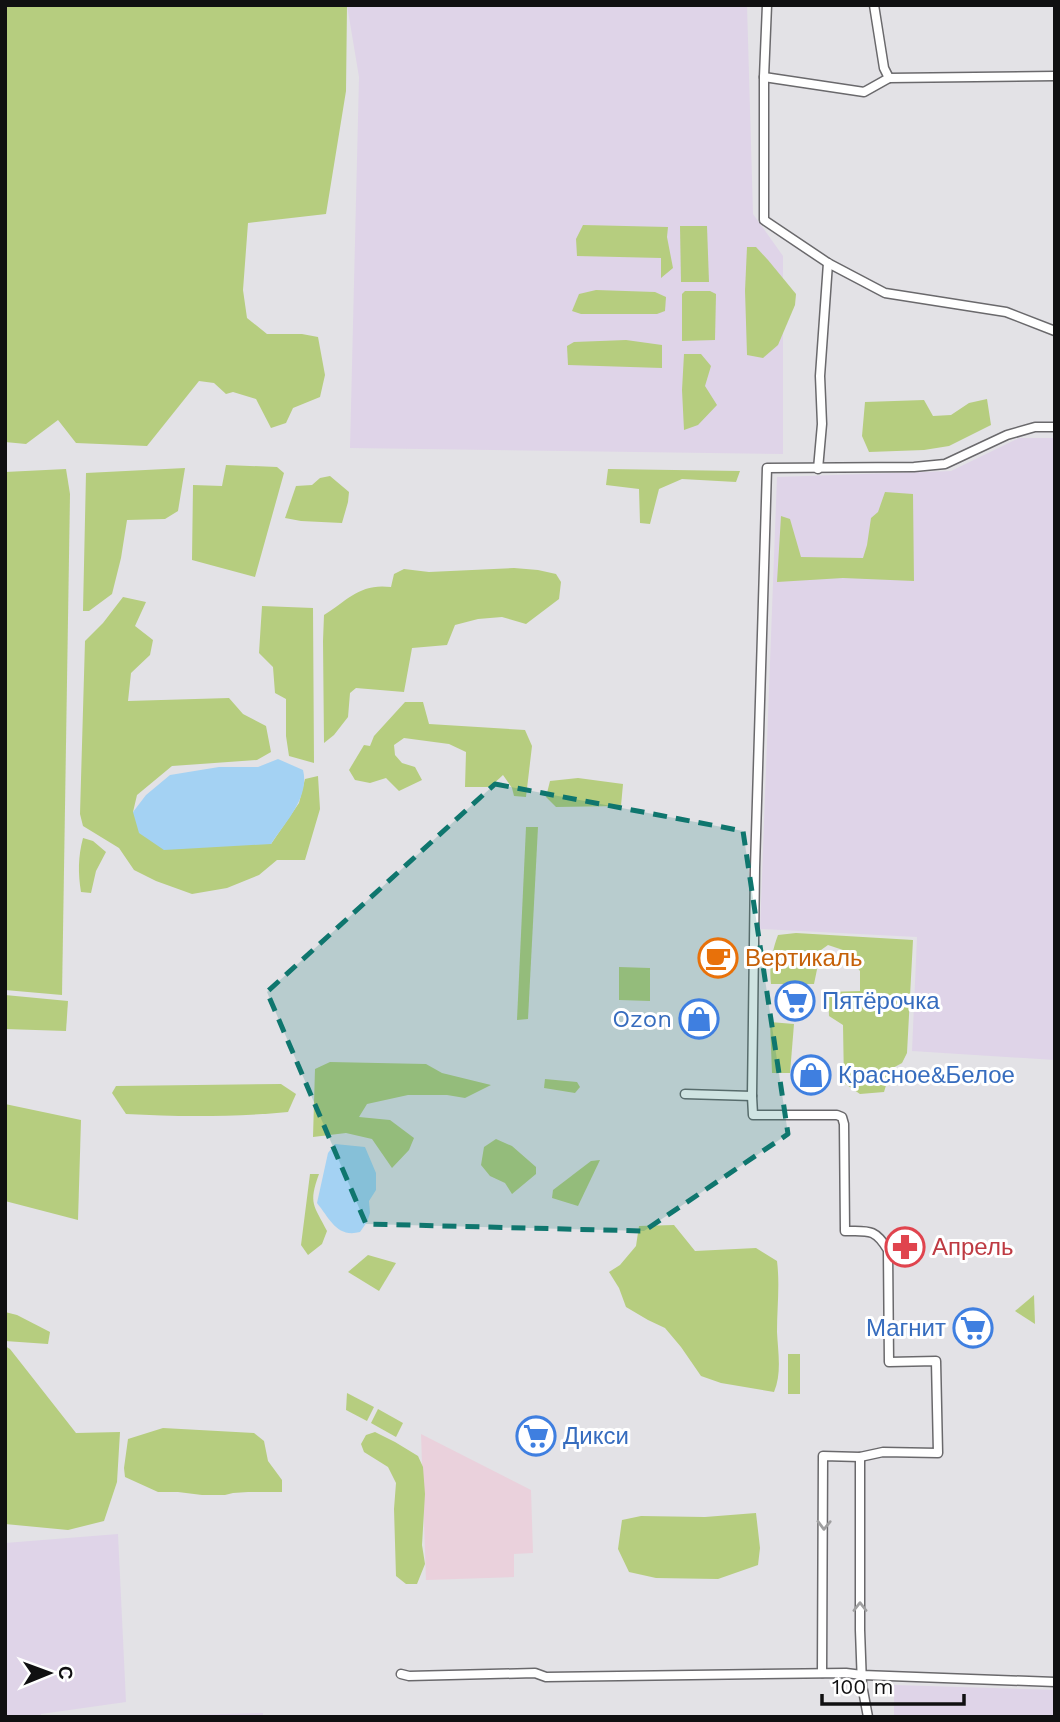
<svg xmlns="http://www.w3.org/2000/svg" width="1060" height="1722" font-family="'Work Sans',sans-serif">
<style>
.industrial{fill:#dfd4e8}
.education{fill:#ead1dc}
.green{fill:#b6cd7f}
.water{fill:#a4d2f3}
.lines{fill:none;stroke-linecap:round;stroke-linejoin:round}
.minor-casing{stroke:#6a696c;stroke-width:11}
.minor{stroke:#fff;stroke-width:8}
.oneway{stroke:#9f9fa0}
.marked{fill:#0f766e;fill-opacity:0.2;stroke:#0f766e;stroke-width:5;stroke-dasharray:14 9;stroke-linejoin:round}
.labels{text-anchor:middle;stroke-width:6;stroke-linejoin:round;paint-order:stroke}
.food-label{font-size:24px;fill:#c56008;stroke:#fff;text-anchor:start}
.shop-label{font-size:24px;fill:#366cbe;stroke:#fff;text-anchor:start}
.health-label{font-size:24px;fill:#be3a42;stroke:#fff;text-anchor:start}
</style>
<rect width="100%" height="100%" fill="#e3e2e6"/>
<g class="industrial">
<polygon points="347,5 747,5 753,214 783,256 783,454 350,448 359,77"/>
<polygon points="1019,438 1055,438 1055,1060 912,1051 917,937 760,929 777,477 951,471"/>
<polygon points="118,1534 126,1702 41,1714 41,1717 5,1717 5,1543"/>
<polygon points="894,1685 1055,1690 1055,1717 894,1717"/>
<polygon points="263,1713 263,1717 98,1717"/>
</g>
<polygon class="education" points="421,1434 531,1490 533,1553 514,1554 514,1577 426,1580"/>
<g class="green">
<polygon points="5,5 347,5 346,91 326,214 248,223 243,290 247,318 267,334 302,334 318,337 325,375 320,397 293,408 286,423 271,428 256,399 233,392 226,394 214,383 199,381 147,446 76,443 58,420 26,444 5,442"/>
<polygon points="583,225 668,227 667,237 673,268 661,278 661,258 577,256 576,239"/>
<polygon points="680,226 707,226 709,282 681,282"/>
<polygon points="747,247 756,247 768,260 796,294 795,305 778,345 763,358 747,355 745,291"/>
<polygon points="596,290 655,292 666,297 665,311 657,314 581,314 572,311 579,294"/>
<polygon points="685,291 710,291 716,294 715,340 682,341 682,294"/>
<polygon points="626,340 662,345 662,368 568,365 567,346 574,342"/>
<polygon points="684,354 701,354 711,366 705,386 717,405 698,425 684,430 682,390"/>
<polygon points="987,399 991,425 949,446 924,450 869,452 862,436 865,402 924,400 933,416 951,415 969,403"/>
<polygon points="226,465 277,467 284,473 255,577 192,560 193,485 222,486"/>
<polygon points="185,468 178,511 165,519 127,520 121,558 112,594 89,611 83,611 86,473"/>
<polygon points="66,469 70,494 62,995 5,990 5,472"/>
<polygon points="608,469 740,471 736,482 682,479 659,489 650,524 640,523 639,489 606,485"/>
<polygon points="330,476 349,492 348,502 342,523 301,521 285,518 296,486 312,485 320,478"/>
<polygon points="885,492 913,494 914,581 843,578 777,582 781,516 790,519 801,557 863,558 867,545 871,518 878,512"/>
<path d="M 514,568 L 538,570 L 556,574 L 561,582 L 559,599 L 526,624 L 502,617 L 478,619 L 455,625 L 447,645 L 412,648 L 404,692 L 356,688 L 350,693 L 348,717 L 334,735 L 324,743 L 323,641 L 324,615 C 348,600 360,583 391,587 L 394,574 L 404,569 L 429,572 Z"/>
<polygon points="123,597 146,602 135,626 153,640 150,655 131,673 128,701 229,698 243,714 266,726 271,752 257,760 172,766 137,795 133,812 271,844 299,803 305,779 318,776 320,809 305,860 277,860 259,875 227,888 192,894 156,881 134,870 119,848 83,826 80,814 85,641 103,623"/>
<polygon points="262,606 313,608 314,763 289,756 286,736 286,699 275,693 273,667 259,653"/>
<polygon points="405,702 423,702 429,724 525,730 532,746 526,797 514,796 512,788 503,775 490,787 465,787 466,752 449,744 404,738 394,745 395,755 402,763 415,767 422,780 399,791 386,778 370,783 355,780 349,770 364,745 370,746 374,736"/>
<polygon points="578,778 623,784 621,806 556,807 546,797 550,781"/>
<polygon points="526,827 538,827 528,1019 517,1020"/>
<path d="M 83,838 L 93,841 L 106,852 L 96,871 L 91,893 L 81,892 C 78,873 78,857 83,838 Z"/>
<path d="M 796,933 L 913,940 L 907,1053 L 902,1063 L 891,1069 L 884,1092 L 860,1094 L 844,1083 L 843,1025 L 829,1016 L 828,992 L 860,991 L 860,971 L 843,950 L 828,945 L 821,950 L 814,984 L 771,984 C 769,967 772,951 778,935 Z"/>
<polygon points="619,967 650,968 650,1001 619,1000"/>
<polygon points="5,995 68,1001 66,1031 5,1029"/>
<polygon points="770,1022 794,1024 790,1073 772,1073"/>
<polygon points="330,1062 426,1064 442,1073 491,1085 465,1098 447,1095 408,1095 367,1104 359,1117 390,1120 414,1138 409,1150 392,1168 372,1139 346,1133 313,1137 315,1069"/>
<polygon points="545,1079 577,1082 580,1087 575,1093 544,1088"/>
<path d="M 281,1084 L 296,1094 L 288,1112 C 234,1117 180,1117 126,1114 L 112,1093 L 116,1086 Z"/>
<polygon points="5,1104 81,1120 78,1220 5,1201"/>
<polygon points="496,1139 512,1146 536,1167 536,1174 512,1194 505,1183 490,1176 481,1165 484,1147"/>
<polygon points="600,1160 578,1206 552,1198 553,1190 591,1161"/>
<path d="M 310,1174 L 319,1174 C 308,1204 314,1205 327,1231 L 322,1244 L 308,1255 L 301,1245 Z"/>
<path d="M 674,1225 L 695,1251 L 756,1248 L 777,1261 C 780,1285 777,1308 777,1332 C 778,1352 782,1373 774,1392 L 721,1383 L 701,1376 L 681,1347 L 665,1328 L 648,1320 L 626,1307 L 619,1288 L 609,1272 L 620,1265 L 636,1246 L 639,1226 Z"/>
<polygon points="368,1255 396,1263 379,1291 348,1272"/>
<polygon points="1034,1295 1035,1324 1015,1311"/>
<polygon points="5,1312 17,1315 50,1332 48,1344 5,1341"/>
<polygon points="5,1346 10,1349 76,1433 120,1432 117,1482 104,1521 68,1530 5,1524"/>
<rect x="788" y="1354" width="12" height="40"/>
<polygon points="347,1393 374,1407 367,1421 346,1410"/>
<polygon points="378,1409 403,1423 396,1437 371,1423"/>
<polygon points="163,1428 254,1433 264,1441 268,1461 282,1480 282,1492 248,1492 233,1493 225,1495 202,1495 178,1492 158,1492 125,1477 124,1468 128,1439"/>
<polygon points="375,1432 395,1442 418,1456 423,1467 425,1494 422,1545 425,1564 417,1584 406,1584 396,1576 394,1509 396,1483 388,1467 364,1452 361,1444 366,1435"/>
<polygon points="756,1513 760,1548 758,1565 718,1579 656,1578 629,1572 618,1549 622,1520 641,1516 705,1517"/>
</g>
<g class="water">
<path d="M 278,759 L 303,770 C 310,797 285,823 271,844 L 164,850 L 139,833 L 133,812 L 146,795 L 170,775 L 219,767 L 258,767 Z"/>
<path d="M 335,1144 L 365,1147 L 376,1173 L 376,1190 L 369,1201 L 370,1213 L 367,1222 L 360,1232 C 337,1238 330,1219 317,1203 L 328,1153 Z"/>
</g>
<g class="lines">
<g class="minor-casing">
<g id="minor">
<polyline points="767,5 764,77 764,220 828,263 885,293 1006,312 1055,331"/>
<polyline points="874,5 884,68 889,78"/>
<polyline points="764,77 864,92 889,78 1055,76"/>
<polyline points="818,469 822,424 820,376 828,263"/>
<polyline points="685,1094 752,1096"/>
<polyline points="860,1457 860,1630 862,1685 868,1717"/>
<path d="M 822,1673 L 823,1456 L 860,1457 L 883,1452 L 938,1453 L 936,1361 L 889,1362 L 888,1250 C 875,1228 868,1231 845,1231 L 844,1124 L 842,1117 L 837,1115 L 753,1115 L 752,1096 L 755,868 L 767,468 L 914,467 L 945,464 L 1007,435 L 1035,427 L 1055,427"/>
<polyline points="401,1674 409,1676 535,1673 546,1677 846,1673 862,1675 1055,1682"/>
</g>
</g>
<use href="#minor" class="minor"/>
</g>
<defs><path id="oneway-chevron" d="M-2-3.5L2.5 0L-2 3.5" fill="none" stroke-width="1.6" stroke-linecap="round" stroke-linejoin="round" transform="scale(1.75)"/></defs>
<g class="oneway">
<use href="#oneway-chevron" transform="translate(824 1525) rotate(91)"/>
<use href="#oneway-chevron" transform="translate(860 1607) rotate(-90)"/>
</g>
<path class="marked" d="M 495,784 L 743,831 L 788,1134 L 644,1231 L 366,1224 L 267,992 Z"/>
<defs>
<g id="cafe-ring" transform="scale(2.0125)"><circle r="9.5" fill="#fff" stroke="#e8710a" stroke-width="1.5"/><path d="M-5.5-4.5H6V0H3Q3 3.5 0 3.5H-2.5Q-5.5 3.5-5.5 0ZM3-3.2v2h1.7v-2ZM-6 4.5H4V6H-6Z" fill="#e8710a"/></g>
<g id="supermarket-ring" transform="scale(2.0125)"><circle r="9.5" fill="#fff" stroke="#3f7fe0" stroke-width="1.5"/><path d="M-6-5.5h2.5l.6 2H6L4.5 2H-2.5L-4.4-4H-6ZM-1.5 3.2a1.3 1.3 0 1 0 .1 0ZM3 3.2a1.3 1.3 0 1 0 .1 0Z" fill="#3f7fe0"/></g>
<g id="shop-ring" transform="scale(2.0125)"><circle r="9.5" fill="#fff" stroke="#3f7fe0" stroke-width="1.5"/><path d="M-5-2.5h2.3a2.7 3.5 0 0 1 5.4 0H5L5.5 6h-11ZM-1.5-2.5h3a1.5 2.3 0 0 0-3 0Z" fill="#3f7fe0"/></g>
<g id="pharmacy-ring" transform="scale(2.0125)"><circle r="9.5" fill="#fff" stroke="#e0444e" stroke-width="1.5"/><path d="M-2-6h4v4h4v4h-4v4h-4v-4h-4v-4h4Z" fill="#e0444e"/></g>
</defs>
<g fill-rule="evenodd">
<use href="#cafe-ring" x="718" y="958"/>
<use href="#supermarket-ring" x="795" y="1001"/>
<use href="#shop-ring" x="699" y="1019"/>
<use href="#shop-ring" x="811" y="1075"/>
<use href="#pharmacy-ring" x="905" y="1247"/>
<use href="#supermarket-ring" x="973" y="1328"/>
<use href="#supermarket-ring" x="536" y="1436"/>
</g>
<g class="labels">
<g class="food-label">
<text x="745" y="966">Вертикаль</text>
</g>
<g class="shop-label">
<text x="822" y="1009">Пятёрочка</text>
<text x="672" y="1027" text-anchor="end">Ozon</text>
<text x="838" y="1083">Красное&amp;Белое</text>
<text x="946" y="1336" text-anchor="end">Магнит</text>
<text x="563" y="1444">Дикси</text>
</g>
<g class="health-label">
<text x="932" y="1255">Апрель</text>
</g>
</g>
<rect width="1060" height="1722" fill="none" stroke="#101011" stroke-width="14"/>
<g transform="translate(49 1673) rotate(89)" stroke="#ffffff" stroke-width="5" paint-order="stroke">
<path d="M0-5L12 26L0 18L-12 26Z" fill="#101011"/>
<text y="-10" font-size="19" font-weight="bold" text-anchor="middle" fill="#101011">С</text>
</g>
<path d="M822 1694v10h142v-10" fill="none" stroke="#101011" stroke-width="3.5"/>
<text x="832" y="1694" font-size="21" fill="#101011" stroke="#ffffff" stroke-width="5" paint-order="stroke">100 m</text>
</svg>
